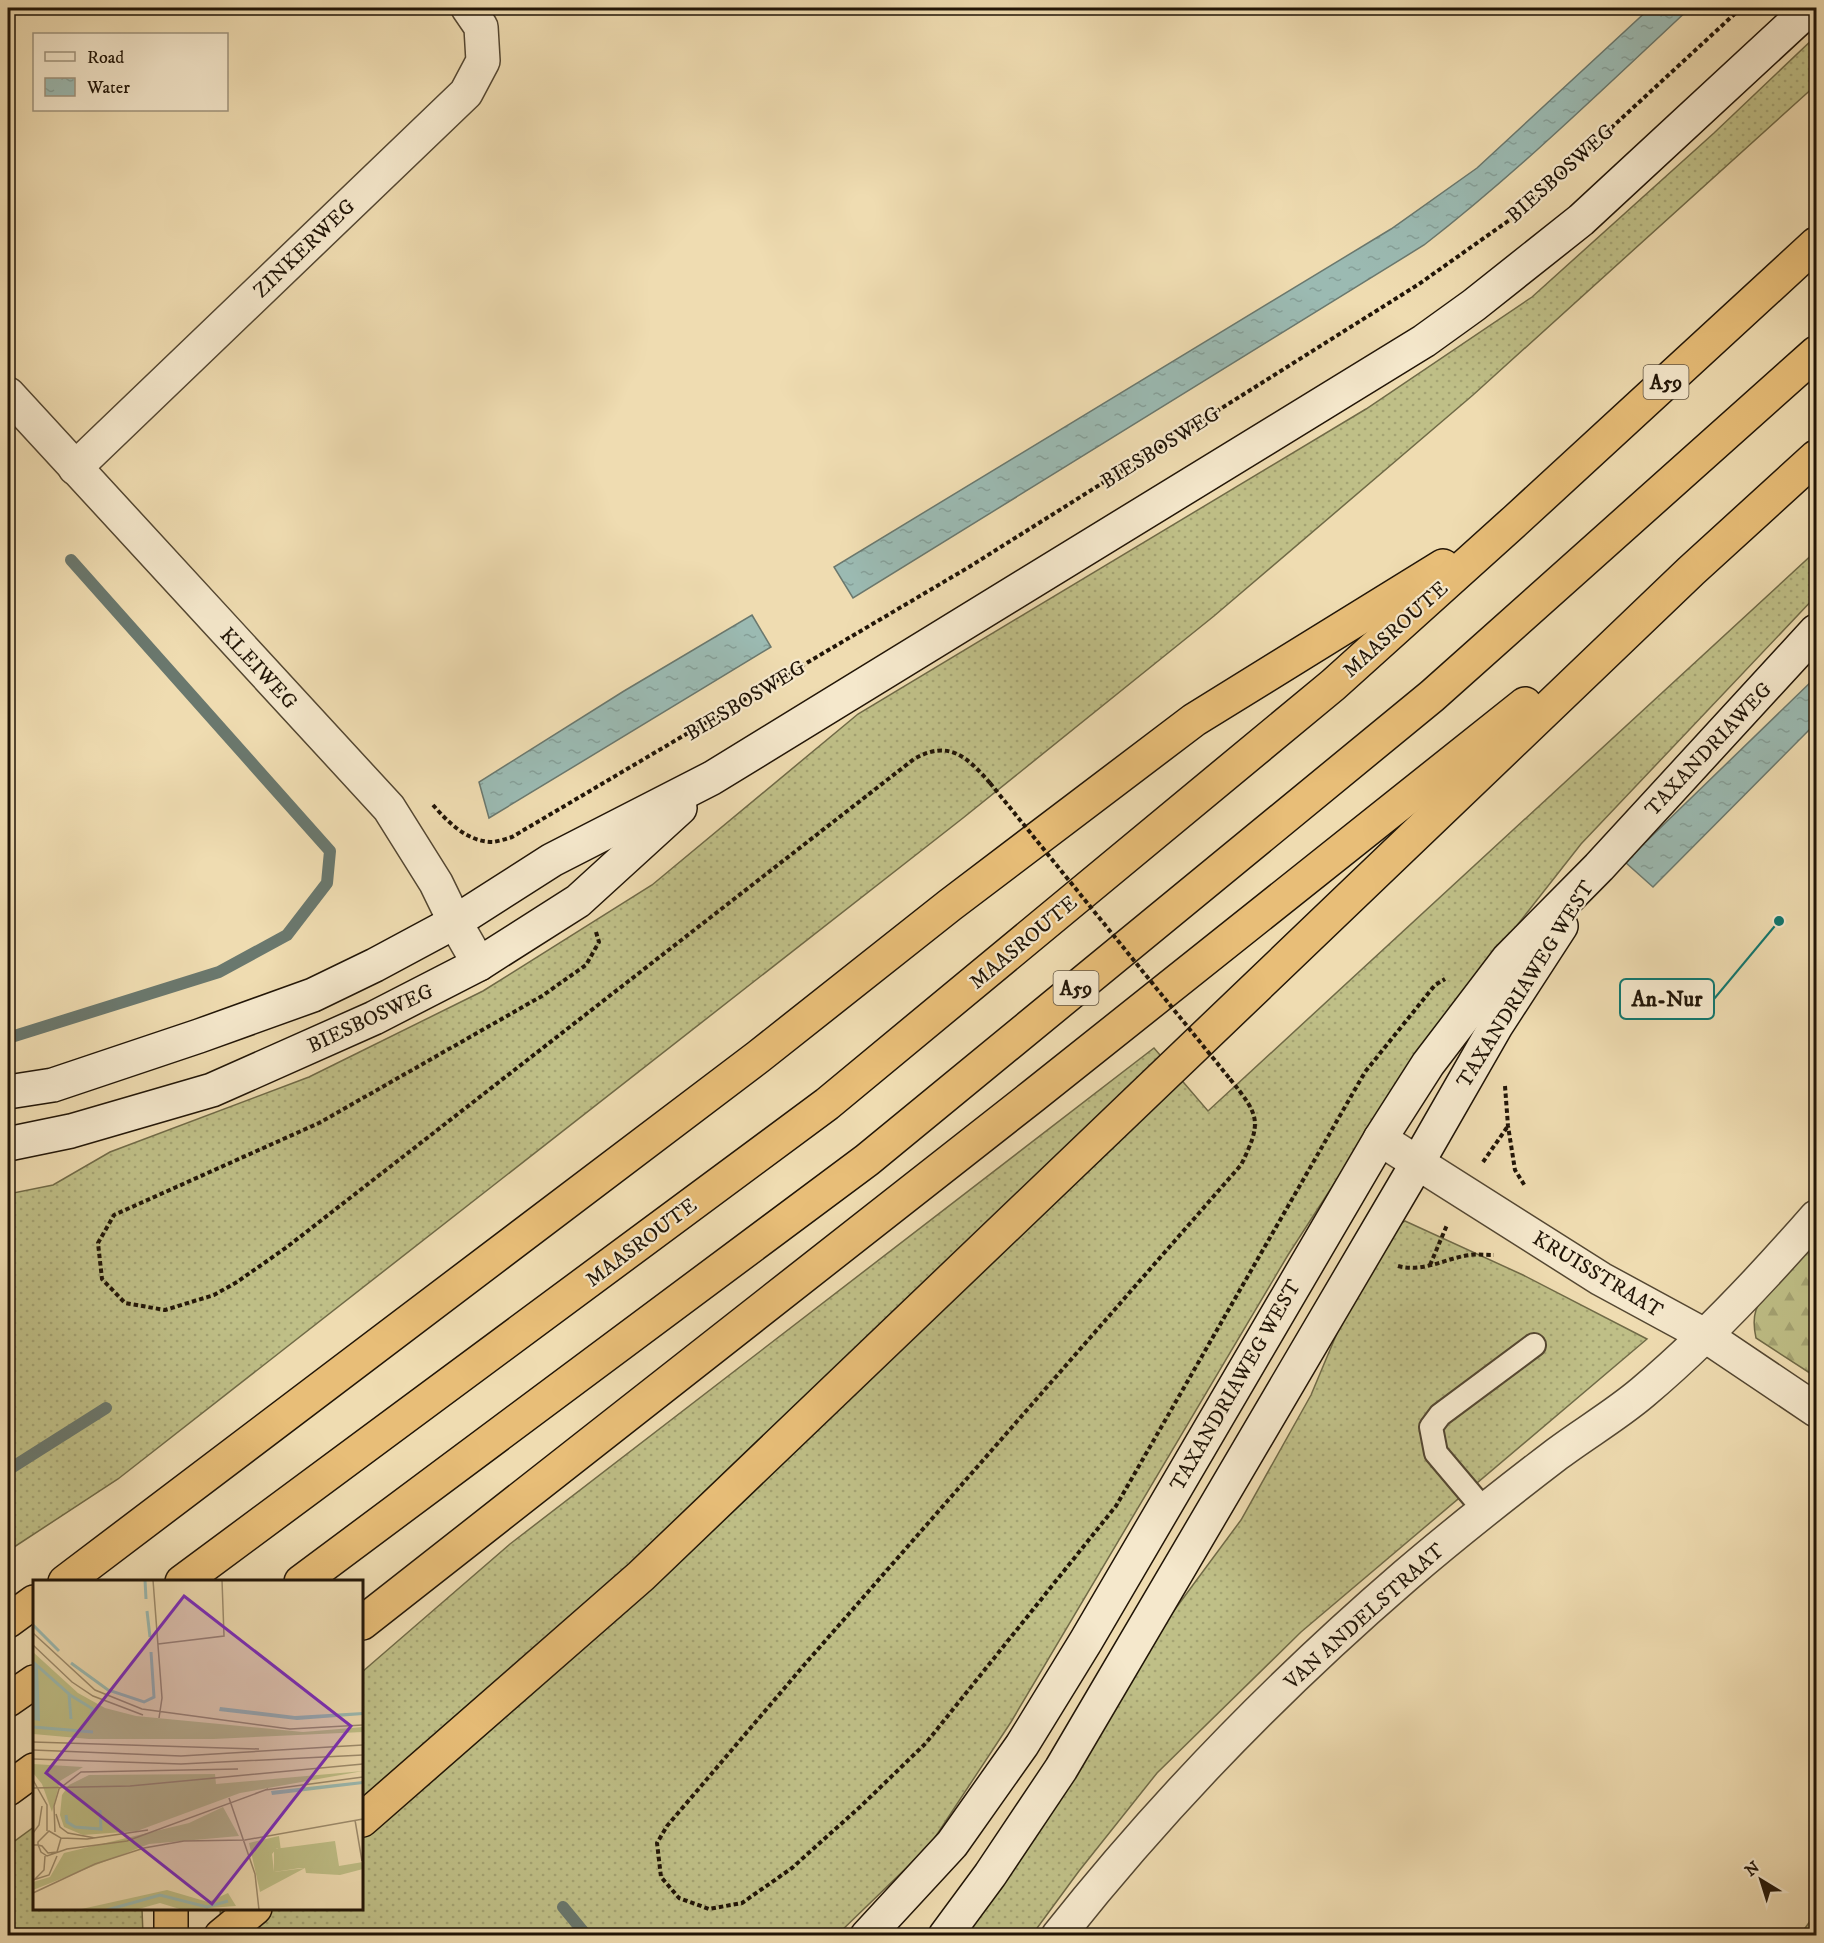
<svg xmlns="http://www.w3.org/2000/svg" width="1824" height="1943" font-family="'IM FELL DW Pica',serif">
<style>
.grass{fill:url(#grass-dots);stroke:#706a47;stroke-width:1.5}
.forest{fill:url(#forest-firs);stroke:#706a47;stroke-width:1.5}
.water{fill:url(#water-ripples);stroke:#6a786e;stroke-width:1.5}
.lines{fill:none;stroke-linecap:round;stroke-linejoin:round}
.stream{stroke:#6a786e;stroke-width:12}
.lane-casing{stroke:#544732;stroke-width:26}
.street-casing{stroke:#544732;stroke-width:36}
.secondary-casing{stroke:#211507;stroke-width:36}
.highway-casing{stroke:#211507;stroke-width:36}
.path{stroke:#211507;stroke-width:4;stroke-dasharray:4.5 3;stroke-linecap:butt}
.lane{stroke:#f5e8cc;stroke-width:22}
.street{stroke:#f5e8cc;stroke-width:33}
.secondary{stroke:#f5e8cc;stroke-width:33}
.highway{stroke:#e8be78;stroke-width:33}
.path-bridge{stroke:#211507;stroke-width:4;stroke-dasharray:4.5 3;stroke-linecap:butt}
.labels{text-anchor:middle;stroke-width:4.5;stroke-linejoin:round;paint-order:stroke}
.shield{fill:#f5e8cc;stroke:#615442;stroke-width:1.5}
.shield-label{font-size:20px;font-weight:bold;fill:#211507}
.street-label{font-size:21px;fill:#211507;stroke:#f5e8cc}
.inset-river{fill:none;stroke:#9bbab2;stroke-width:3}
.inset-road{fill:none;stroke:#9d8c6d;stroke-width:1.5}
.view{fill:#7b2cbf;fill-opacity:0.15;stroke:#7b2cbf;stroke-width:3}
.inset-edge{fill:none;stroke:#211507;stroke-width:3}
.leader{fill:none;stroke:#0f766e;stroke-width:2}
.callout-dot{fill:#0f766e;stroke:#f5e8cc;stroke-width:2}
.callout{fill:#f5e8cc;stroke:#0f766e;stroke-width:2}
.callout-label{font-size:22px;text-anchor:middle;font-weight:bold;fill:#211507}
</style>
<defs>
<pattern id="grass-dots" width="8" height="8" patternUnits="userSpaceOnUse" patternTransform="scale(1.5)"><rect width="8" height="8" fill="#bfbf87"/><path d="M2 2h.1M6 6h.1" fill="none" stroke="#a4a373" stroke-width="1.8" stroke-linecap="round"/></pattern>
<pattern id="forest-firs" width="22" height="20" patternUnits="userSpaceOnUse" patternTransform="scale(1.5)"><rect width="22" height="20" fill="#bfbf87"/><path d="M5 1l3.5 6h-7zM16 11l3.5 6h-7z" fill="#a4a373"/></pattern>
<pattern id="water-ripples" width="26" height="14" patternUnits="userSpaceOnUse" patternTransform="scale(1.5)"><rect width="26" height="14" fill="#9bbab2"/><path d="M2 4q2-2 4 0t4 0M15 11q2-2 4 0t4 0" fill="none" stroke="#859f98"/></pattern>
</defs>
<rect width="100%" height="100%" fill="#efdcb1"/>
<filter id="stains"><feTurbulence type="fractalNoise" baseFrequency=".00333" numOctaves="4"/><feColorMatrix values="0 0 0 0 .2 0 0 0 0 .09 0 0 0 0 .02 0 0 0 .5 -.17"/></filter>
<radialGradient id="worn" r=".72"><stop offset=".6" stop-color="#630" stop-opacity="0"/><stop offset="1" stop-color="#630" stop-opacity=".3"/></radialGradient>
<g class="grass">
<polygon points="1816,36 1816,85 1473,395 1214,616 963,818 118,1479 8,1551 8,1194 53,1185 110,1152 309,1077 483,991 652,885 858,714 1366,409 1532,297 1714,133"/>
<polygon points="1816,551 1816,596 1581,844 1427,1040 1288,1255 1011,1722 930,1845 837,1935 222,1936 220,1909 362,1908 362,1672 510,1544 1154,1048 1208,1111"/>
<polygon points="1405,1221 1523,1275 1647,1339 1301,1632 1157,1773 1079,1871 1032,1935 956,1936 1153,1639 1241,1520 1311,1395 1364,1269 1383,1232"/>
<polygon points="34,1827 34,1908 142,1909 143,1935 8,1935 8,1846"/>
<polygon points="1816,1913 1816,1935 1800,1935"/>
</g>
<path class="forest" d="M 1816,1237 L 1816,1377 L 1756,1338 C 1754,1329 1753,1319 1756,1310 C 1763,1291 1802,1254 1816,1237 Z"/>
<g class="water">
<path d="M 1650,8 L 1690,8 C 1603,89 1518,172 1424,245 L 853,598 L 834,567 L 1391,229 L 1477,168 Z"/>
<polygon points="752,615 771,647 489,818 479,782 624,691"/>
<polygon points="1816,677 1816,723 1653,887 1625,862"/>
</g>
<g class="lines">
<g class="stream">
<polyline points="8,1038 219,972 287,935 327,883 330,851 71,560"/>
<polyline points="8,1335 9,1341"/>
<polyline points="8,1470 106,1408"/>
<polyline points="563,1907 587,1936"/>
</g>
<g class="lane-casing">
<polyline id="lane" points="1485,1511 1436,1453 1431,1427 1440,1415 1534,1345"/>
</g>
<g class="street-casing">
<g id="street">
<polyline points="8,394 389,808 436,883 455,922 479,964"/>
<polyline points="75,468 466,93 483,61 481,27 468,8"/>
<polyline points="1380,1139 1601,1279 1706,1336 1816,1410"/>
<path d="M 1058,1936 C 1160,1807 1281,1683 1405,1576 C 1454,1534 1506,1493 1557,1454 C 1585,1433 1616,1415 1643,1392 C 1706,1339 1762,1279 1816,1217"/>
</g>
</g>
<g class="secondary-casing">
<g id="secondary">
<polyline points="8,1092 53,1085 199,1036 313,995 375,965 455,922 552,860 712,778 1424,341 1474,305 1581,220 1810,8"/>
<polyline points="8,1144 71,1131 212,1090 374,1018 479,964 578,901 680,808"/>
<polyline points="867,1936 952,1844 1022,1745 1086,1641 1380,1139 1428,1064 1508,959 1599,867 1816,631"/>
<polyline points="945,1936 990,1875 1061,1769 1418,1162 1496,1026 1561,926"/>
</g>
</g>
<g class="highway-casing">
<g id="highway">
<polyline points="65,1582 758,1057 950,905 1194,720 1443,566"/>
<polyline points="182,1582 827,1104 1333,685 1516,520 1816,244"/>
<polyline points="301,1582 867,1160 1432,696 1816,353"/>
<polyline points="8,1621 34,1602"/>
<polyline points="362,1623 1033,1096 1525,704"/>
<polyline points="8,1700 34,1682"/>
<polyline points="8,1789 34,1770"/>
<polyline points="362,1820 641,1576 1691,571 1816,457"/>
<polyline points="171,1936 171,1908"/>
<polyline points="221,1936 255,1908"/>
</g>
</g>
<g class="path">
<path d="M 433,805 C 448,822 467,842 493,842 C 499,841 506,839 512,837 L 969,567 L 1419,284 L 1518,214 L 1741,8"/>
<path d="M 596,932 L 599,942 L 586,965 L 542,996 L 319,1123 L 114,1215 L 98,1243 L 102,1279 L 125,1303 L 165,1310 L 214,1295 L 237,1282 L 287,1247 L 914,759 C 949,739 967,757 990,783"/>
<path d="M 1230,1079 C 1260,1116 1262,1122 1241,1165 L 805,1664 L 667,1826 L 657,1843 L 661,1877 L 679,1898 L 709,1909 L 742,1903 L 792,1868 L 861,1806 L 926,1743 L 1116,1506 L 1365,1072 L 1435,985 L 1445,979"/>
<polyline points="1505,1086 1508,1126 1515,1170 1525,1186"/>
<polyline points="1483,1162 1508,1126"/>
<polyline points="1430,1265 1447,1225"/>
<path d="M 1398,1266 C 1423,1273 1446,1258 1470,1255 C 1478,1254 1486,1255 1494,1255"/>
</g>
<use href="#lane" class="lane"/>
<use href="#street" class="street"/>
<use href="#secondary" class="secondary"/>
<use href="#highway" class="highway"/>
<polyline class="path-bridge" points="990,783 1230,1079"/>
</g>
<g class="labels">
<g class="shield">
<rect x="1643.5" y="365" width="45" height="34" rx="4.5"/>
<rect x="1053.5" y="971" width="45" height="34" rx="4.5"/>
</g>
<g class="shield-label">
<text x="1666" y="389">A59</text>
<text x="1076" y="995">A59</text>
</g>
<g class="street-label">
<text transform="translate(1560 173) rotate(-42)" y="7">BIESBOSWEG</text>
<text transform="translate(304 248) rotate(-44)" y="7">ZINKERWEG</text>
<text transform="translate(1160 447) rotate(-32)" y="7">BIESBOSWEG</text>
<text transform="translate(1395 629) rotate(-42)" y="7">MAASROUTE</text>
<text transform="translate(259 668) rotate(47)" y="7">KLEIWEG</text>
<text transform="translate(745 700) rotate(-31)" y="7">BIESBOSWEG</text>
<text transform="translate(1708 749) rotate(-47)" y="7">TAXANDRIAWEG</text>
<text transform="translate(1023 942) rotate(-40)" y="7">MAASROUTE</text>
<text transform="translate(1525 984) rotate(-58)" y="7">TAXANDRIAWEG WEST</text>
<text transform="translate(370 1018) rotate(-25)" y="7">BIESBOSWEG</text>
<text transform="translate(641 1242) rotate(-37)" y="7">MAASROUTE</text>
<text transform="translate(1598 1274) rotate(31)" y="7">KRUISSTRAAT</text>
<text transform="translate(1235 1385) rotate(-60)" y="7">TAXANDRIAWEG WEST</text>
<text transform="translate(1364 1616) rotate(-42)" y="7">VAN ANDELSTRAAT</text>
</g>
</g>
<g transform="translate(33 1580)">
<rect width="330" height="330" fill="#efdcb1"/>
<path d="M 0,72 L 45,113 L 72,128 L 103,136 L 270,152 L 330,147 L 330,152 L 181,159 L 56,159 L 0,154 ZM 0,184 L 50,187 L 27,201 L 19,232 L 9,204 L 0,193 ZM 330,191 L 207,213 L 104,251 L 50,255 L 31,247 L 27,235 L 29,215 L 36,205 L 56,195 L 182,194 L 183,204 ZM 190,227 L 206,256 L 116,264 L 0,310 L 0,302 L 17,297 L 31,273 L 156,243 ZM 302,261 L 306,286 L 330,282 L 330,289 L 307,295 L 273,293 L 272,288 L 267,288 L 241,292 L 241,269 ZM 134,310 L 175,322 L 195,313 L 203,326 L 150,330 L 127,323 L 102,330 L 44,330 Z" fill="#bfbf87"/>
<path d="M 246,256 L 248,271 L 244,268 L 239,274 L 241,292 L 272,288 L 227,312 L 216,263 Z" fill="#bfbf87"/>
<path d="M 0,82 L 5,87 L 7,141 L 0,140 ZM 187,127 L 262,136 L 330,132 L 330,135 L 264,140 L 186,131 ZM 330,201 L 330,204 L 239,215 L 238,211 Z" fill="#9bbab2"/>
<path class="inset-river" d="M 112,0 L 113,19M 114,31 L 117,57M 0,45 L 26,71M 0,82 L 36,114 L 38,139M 38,83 L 75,110 L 111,122 L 121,117 L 118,72M 37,115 L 60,129 L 56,139M 0,147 L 60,152M 33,235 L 34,242 L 42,247 L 68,249 L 67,230M 74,330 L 127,315 L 174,327 L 195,321"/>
<path class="inset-road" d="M 120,0 L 129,118 L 126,138M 0,53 L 62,110 L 109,129 L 257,149 L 330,145M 125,64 L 191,56 L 189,0M 0,65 L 39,102 L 60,116 L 110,135M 0,162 L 226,169M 0,170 L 148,176 L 330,165M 0,179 L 148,184 L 330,175M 0,200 L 14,225 L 14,251M 0,208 L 97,206 L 330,184M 232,210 L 330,197M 196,218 L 222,294 L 226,330M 23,234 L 27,247 L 35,253 L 62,258M 322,240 L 329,281M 22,252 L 21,226 L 26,209 L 48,192 L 205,189M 0,253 L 6,245 L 9,226M 28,258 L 54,259 L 115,250M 0,265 L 5,265 L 9,266 L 15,273 L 24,272 L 28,258 L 16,251 L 5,262 L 5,265 L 6,267 L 8,272 L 14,276 L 34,269 L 94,261 L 235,209M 0,300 L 16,295 L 24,276M 1,300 L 11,290 L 12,276M 0,313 L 62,284 L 111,268 L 151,261 L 212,260 L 330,239"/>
<path class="view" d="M 151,16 L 318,146 L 179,324 L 13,193 Z"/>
<rect width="330" height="330" class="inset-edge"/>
</g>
<path class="leader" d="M1779 921L1714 999"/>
<circle class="callout-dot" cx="1779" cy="921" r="6"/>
<rect class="callout" x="1620" y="979" width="94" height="40" rx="6"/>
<g class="callout-label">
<text x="1667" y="1006">An-Nur</text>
</g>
<rect width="1824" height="1943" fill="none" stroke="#efdcb1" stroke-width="30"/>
<rect x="9" y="9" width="1806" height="1925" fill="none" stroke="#211507" stroke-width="3"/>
<rect x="15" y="15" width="1794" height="1913" fill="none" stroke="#211507" stroke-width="1.5"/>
<rect x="33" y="33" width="195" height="78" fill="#f5e8cc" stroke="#a0947d" stroke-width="1.5"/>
<rect x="45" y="52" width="30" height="9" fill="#f5e8cc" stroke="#a0947d" stroke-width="1.5"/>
<text x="87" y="63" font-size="18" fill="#211507">Road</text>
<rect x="45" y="78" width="30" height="18" fill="url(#water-ripples)" stroke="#a0947d" stroke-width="1.5"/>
<text x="87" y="93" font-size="18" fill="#211507">Water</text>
<g transform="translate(1761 1880) rotate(322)" stroke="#f5e8cc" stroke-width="4.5" paint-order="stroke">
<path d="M0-4.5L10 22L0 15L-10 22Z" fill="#211507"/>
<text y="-9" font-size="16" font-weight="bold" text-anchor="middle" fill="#211507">N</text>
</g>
<rect width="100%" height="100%" filter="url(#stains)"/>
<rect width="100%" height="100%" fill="url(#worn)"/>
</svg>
